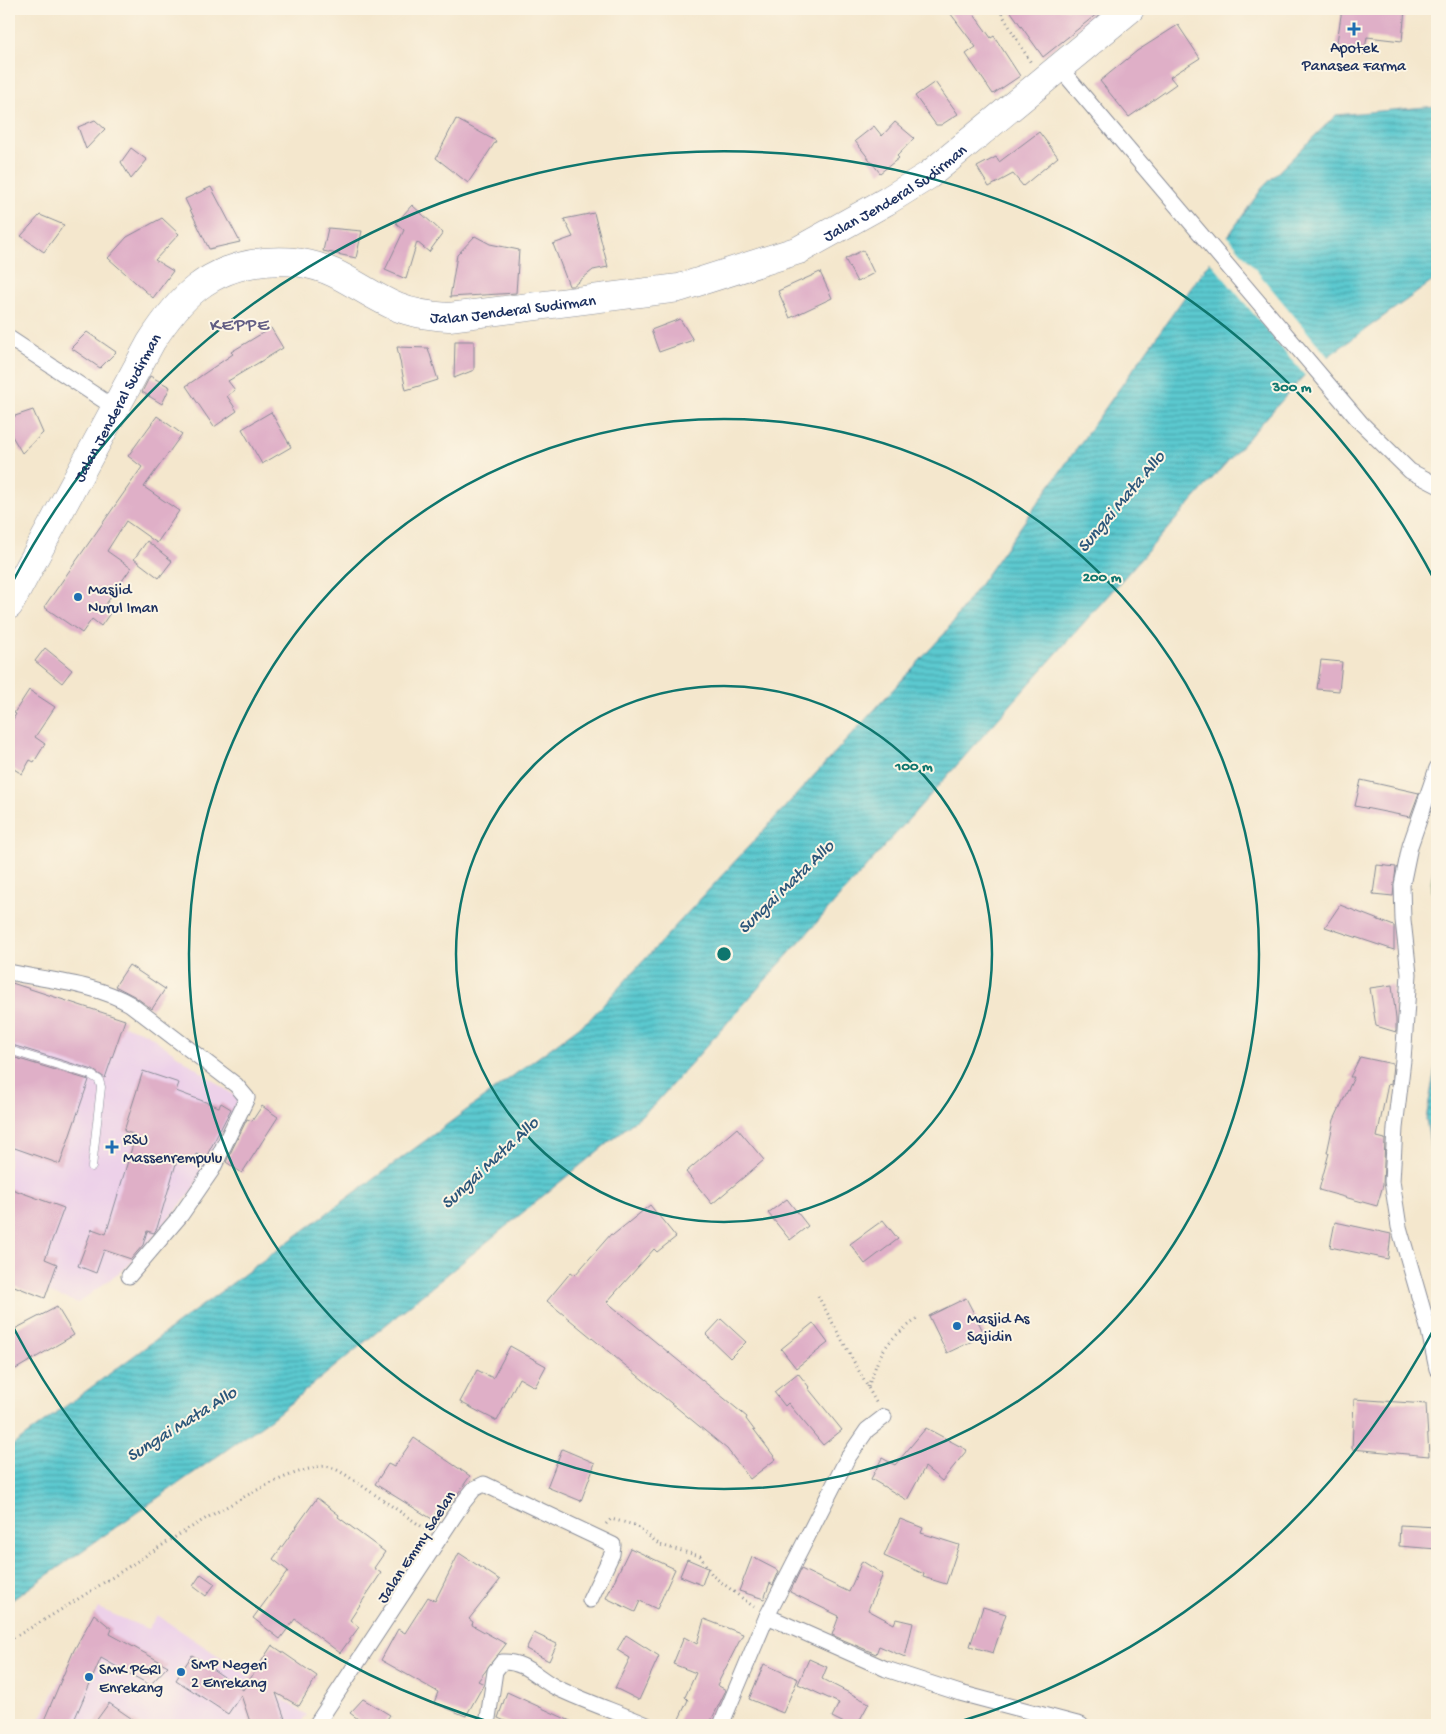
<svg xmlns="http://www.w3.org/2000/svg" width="1446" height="1734" font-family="'Gochi Hand',sans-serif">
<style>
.built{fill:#edd1e9}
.park{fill:url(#park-tufts);stroke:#63826f}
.water{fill:url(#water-rules);stroke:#3b7c96}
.pier{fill:#f4e7cd}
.building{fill:#dfafc7}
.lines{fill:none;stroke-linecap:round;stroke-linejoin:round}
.lane-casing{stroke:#888b96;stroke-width:9}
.street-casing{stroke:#888b96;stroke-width:17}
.highway-casing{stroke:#888b96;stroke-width:29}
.path{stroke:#888b96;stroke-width:3;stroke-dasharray:1 4;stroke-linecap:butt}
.lane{stroke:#fff;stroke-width:8}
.street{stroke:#fff;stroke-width:15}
.highway{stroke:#fff;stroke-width:28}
.ring{fill:none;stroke:#0f766e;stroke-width:2.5}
.poi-dot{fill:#1f6fb2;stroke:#fcf5e5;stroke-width:2}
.labels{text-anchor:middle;stroke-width:4;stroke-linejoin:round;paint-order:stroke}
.poi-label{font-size:16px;fill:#1b2f5e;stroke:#fcf5e5;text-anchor:start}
.street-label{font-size:16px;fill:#1b2f5e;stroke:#fcf5e5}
.water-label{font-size:18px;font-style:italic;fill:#2b567a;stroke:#fcf5e5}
.quarter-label{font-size:19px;letter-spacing:1px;fill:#605c83;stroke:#fcf5e5}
.centre{fill:#0f766e;stroke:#fcf5e5;stroke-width:2.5}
.ring-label{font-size:15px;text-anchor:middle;font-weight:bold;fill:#0f766e;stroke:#fcf5e5;stroke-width:4;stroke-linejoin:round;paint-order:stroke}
</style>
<defs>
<pattern id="park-tufts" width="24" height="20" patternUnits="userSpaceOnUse" patternTransform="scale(1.25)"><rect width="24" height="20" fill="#abd480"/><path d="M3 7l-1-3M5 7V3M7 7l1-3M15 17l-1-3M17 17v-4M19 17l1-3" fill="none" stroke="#93b671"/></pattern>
<pattern id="water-rules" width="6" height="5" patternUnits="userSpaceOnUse" patternTransform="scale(1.25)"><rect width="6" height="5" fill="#5bc9cf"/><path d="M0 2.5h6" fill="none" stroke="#4aa4ab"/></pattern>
</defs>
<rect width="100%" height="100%" fill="#fcf5e5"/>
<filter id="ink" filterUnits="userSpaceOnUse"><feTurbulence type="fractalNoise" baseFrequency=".02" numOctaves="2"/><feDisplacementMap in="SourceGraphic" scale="10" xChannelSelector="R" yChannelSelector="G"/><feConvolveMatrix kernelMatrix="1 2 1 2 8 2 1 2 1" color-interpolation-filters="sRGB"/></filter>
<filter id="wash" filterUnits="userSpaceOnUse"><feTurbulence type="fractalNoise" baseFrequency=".0096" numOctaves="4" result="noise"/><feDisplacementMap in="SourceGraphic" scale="20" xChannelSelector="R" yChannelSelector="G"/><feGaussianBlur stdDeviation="1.12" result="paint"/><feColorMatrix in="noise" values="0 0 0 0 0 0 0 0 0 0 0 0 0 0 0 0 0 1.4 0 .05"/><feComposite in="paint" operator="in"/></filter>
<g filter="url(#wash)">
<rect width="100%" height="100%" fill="#f4e7cd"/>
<g class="built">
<polygon points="9,985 146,1033 239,1099 190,1194 128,1266 78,1303 9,1279"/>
<polygon points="98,1608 148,1629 157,1615 307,1715 299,1725 37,1725"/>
</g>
<polygon class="park" points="1437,852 1437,919 1435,921 1431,881"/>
<g class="water">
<polygon points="1437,106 1437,278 1309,370 654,1105 272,1418 9,1602 9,1448 590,1019 945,633 1263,187 1336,115"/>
<polygon points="1437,1057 1437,1187 1426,1119"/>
</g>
<polygon class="pier" points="1226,234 1329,358 1306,377 1208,259"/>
<g id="blocks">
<g class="building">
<polygon points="947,9 970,9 991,38 994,36 1020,76 993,94 966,54 976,47"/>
<polygon points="1009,9 1103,9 1043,57"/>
<polygon points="1342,9 1405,9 1402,41 1367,37 1364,54 1336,49"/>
<polygon points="1178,25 1200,58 1170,77 1176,84 1129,117 1100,81 1137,51"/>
<polygon points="935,82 958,114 941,125 936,125 915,96"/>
<polygon points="456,119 496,141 468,183 436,158"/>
<polygon points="95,120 105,129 86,149 78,127"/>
<polygon points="895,122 914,138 897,156 899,158 880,173 855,141 874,126 882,136"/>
<polygon points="1039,132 1058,157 1023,186 1013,174 989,187 977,167 996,157 999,162"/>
<polygon points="131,148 147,160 131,179 121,162"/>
<polygon points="211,187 240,242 209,249 185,199"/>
<polygon points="412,205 443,233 429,252 417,242 406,279 385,270 404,230 396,223"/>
<polygon points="594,213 608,267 593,270 573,286 569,286 553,244 573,237 564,219"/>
<polygon points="40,215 64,225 44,252 21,236"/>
<polygon points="162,218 179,234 155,260 173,271 153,298 108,258 127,237"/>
<polygon points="328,228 362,231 356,258 323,251"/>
<polygon points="475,236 490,244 519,250 516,293 450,297 457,255"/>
<polygon points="863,250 874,273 857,282 845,259"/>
<polygon points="820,272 832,298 790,318 778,291"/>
<polygon points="680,319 693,340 659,352 651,330"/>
<polygon points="271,328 283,348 228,381 235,390 227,396 237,411 214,427 186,386 233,354 231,352"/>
<polygon points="87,332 116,352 100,368 71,348"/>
<polygon points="455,341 474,341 474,370 454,378"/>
<polygon points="397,347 428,348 438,380 406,390"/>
<polygon points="150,376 170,387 162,404 142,392"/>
<polygon points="33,410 43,433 22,453 9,431 9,418"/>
<polygon points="271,412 291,447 262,464 242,429"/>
<polygon points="157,416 182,434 144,487 179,511 157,543 126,521 107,551 131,568 106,604 113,609 101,626 92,619 82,633 44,607 142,467 128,456"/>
<polygon points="147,541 172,561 159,578 134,559"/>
<polygon points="45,648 72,670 62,683 35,661"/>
<polygon points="1321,660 1342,662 1339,691 1317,689"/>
<polygon points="29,690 55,707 35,737 45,744 34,762 30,760 22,774 9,766 9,726 16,714 14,713"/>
<polygon points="1361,780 1419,793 1410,817 1355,806"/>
<polygon points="1377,865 1396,867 1393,896 1373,894"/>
<polygon points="1340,905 1394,926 1394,950 1325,927"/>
<polygon points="129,965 165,989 152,1009 134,996 115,986"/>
<polygon points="9,982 125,1020 105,1078 93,1070 9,1044"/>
<polygon points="1392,985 1396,1019 1396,1032 1376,1026 1370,988"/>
<polygon points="9,1056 89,1080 60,1164 9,1146"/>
<polygon points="1360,1057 1393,1064 1391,1085 1388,1084 1377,1137 1385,1139 1383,1185 1377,1206 1319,1190 1329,1153 1327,1153 1334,1120 1354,1077 1350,1077"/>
<polygon points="143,1071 179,1083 176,1091 219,1107 221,1103 231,1109 206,1157 196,1154 193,1163 178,1157 157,1228 154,1233 147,1231 143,1245 131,1259 104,1250 96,1273 78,1266 92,1229 106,1234 134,1141 131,1140 133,1134 124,1131"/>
<polygon points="262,1106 278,1117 242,1173 226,1162 247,1119 252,1121"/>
<polygon points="737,1128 764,1160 712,1204 686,1172"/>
<polygon points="9,1188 64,1208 45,1259 57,1264 45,1298 9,1284"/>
<polygon points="787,1199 808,1226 790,1240 768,1213"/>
<polygon points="650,1205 676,1237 657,1252 654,1249 607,1302 747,1417 746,1419 776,1459 750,1479 727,1449 547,1301 571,1272 575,1275 611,1234 613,1235"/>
<polygon points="883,1220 898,1239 865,1264 850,1244"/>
<polygon points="1335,1222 1391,1234 1388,1259 1330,1247"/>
<polygon points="966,1298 985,1335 947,1353 929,1316"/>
<polygon points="57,1307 74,1335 16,1369 9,1358 9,1332"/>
<polygon points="721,1319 746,1342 730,1358 706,1335"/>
<polygon points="813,1323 828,1343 796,1368 781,1349"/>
<polygon points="510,1346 546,1366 535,1387 519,1378 497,1421 460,1402 477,1370 493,1378"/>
<polygon points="798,1373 809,1387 808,1388 842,1430 823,1445 788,1403 785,1406 774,1392"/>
<polygon points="1354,1399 1426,1404 1429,1456 1352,1449"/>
<polygon points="926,1428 967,1450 942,1481 925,1467 907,1500 871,1479 882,1458 895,1465"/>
<polygon points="414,1438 470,1476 454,1499 448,1494 432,1519 375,1484 388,1464 394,1467"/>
<polygon points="562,1449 595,1463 581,1501 547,1487"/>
<polygon points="317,1498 339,1515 338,1517 385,1552 374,1568 381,1573 350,1620 359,1627 340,1653 295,1619 280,1639 253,1618 288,1571 273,1559"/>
<polygon points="900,1519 923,1528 921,1533 959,1545 946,1584 923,1577 924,1574 884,1556"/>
<polygon points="1400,1525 1437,1527 1437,1549 1399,1546"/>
<polygon points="630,1548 675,1569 657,1609 640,1601 635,1612 606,1598"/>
<polygon points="459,1553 500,1580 469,1619 473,1622 472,1625 506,1644 478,1681 484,1684 466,1716 434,1703 438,1692 381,1660 398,1629 405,1633 428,1597 435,1601"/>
<polygon points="752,1557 779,1571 773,1585 770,1583 764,1599 739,1591"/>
<polygon points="687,1559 708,1568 702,1585 680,1576"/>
<polygon points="862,1561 883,1574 868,1610 894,1624 896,1619 913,1623 905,1657 879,1646 876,1654 832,1635 839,1616 790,1592 801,1569 849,1592"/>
<polygon points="201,1574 215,1584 206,1596 193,1586"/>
<polygon points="983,1607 1006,1614 993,1653 970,1646"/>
<polygon points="94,1614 112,1629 110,1634 168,1666 150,1685 101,1658 72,1725 42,1725 74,1650"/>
<polygon points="704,1619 743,1634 717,1685 726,1690 709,1725 687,1725 678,1721 688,1700 685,1697 696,1673 673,1664 684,1637 697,1644"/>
<polygon points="534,1633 557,1644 549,1661 526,1649"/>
<polygon points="626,1635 659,1656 639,1700 615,1688 630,1658 617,1650"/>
<polygon points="272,1645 317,1676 299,1706 276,1693 287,1725 251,1725 241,1695 228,1714 176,1680 192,1655 243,1690"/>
<polygon points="809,1659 827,1667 822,1679 869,1703 857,1725 848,1725 832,1717 839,1703 798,1684"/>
<polygon points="764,1664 798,1679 783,1713 749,1699"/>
<polygon points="507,1692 579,1725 514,1725 498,1718"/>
<polygon points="363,1699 390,1715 383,1725 366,1725 350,1713"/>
<polygon points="109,1703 141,1725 93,1725"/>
</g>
</g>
</g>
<g filter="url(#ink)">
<use href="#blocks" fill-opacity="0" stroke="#888b96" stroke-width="1"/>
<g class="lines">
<g class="lane-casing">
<polyline id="lane" points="9,1050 91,1075 99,1080 101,1087 92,1167"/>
</g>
<g class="street-casing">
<g id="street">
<polyline points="1058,66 1361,423 1410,471 1437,485"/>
<polyline points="9,338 115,408"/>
<polyline points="1437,768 1410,846 1402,885 1403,920 1409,974 1403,1060 1395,1128 1392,1181 1399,1227 1429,1331 1437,1369"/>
<path d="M 9,972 C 49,981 94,983 130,1004 L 236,1085 L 247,1098 L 212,1170 L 181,1215 L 129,1276"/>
<polyline points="767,1616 847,1459 867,1430 884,1417"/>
<polyline points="316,1725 462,1504 474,1489 484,1484 613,1545 612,1554 590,1600"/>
<path d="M 487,1725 L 495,1671 L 502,1662 C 526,1661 538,1679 557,1688 C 586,1702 617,1712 647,1725"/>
<polyline points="721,1725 767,1616 886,1669 960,1693 1081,1725"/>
</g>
</g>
<g class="highway-casing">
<g id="highway">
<path id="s1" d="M 9,605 L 151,342 C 180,297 208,268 264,262 C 289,260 310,262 334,273 C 355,283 375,298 397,307 C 414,314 432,316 449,317 L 679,288 L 799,250 L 887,201 L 929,175 L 1130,9"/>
</g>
</g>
<g class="path">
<polyline points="999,9 1031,63"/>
<polyline points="818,1296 877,1404"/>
<path d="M 868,1387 C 882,1347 886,1341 920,1317"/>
<polyline points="606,1524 611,1519 635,1525 660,1545 700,1556 713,1576 754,1607"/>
<path d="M 9,1640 C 80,1601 146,1553 217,1512 C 248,1495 282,1474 318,1467 C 329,1464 337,1470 346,1475 L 427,1530"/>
</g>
<use href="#lane" class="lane"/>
<use href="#street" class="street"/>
<use href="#highway" class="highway"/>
</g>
</g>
<g class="ring">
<circle cx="724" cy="954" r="268"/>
<circle cx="724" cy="954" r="535"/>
<path d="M1436 1325A803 803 0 0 1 952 1724M496 1724A803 803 0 0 1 12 1325M12 583A803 803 0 0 1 1436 583"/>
</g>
<g class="poi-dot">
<path d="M1351.5 21.5h5v5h5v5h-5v5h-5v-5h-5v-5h5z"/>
<circle cx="78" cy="597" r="5"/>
<path d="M109.5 1139.5h5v5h5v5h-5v5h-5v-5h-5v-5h5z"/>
<circle cx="957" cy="1326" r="5"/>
<circle cx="181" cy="1672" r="5"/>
<circle cx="89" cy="1677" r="5"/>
</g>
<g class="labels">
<g class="poi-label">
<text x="1354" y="52" text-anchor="middle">Apotek<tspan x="1354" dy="18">Panasea Farma</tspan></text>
<text x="88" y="594">Masjid<tspan x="88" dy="18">Nurul Iman</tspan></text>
<text x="123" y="1144">RSU<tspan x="123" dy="18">Massenrempulu</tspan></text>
<text x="967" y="1323">Masjid As<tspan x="967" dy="18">Sajidin</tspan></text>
<text x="191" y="1669">SMP Negeri<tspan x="191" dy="18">2 Enrekang</tspan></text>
<text x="99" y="1674">SMK PGRI<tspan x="99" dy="18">Enrekang</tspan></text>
</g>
<g class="street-label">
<text dy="6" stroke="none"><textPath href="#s1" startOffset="1109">Jalan Jenderal Sudirman</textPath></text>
<text dy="6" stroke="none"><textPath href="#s1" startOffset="704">Jalan Jenderal Sudirman</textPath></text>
<text dy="6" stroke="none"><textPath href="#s1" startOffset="225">Jalan Jenderal Sudirman</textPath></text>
<text transform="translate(415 1546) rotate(-57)" y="6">Jalan Emmy Saelan</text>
</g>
<g class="water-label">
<text transform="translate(1120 501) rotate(-50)" y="6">Sungai Mata Allo</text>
<text transform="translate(785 886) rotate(-44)" y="6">Sungai Mata Allo</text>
<text transform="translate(489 1162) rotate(-43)" y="6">Sungai Mata Allo</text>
<text transform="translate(181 1423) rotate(-32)" y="6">Sungai Mata Allo</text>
</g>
<g class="quarter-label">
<text x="240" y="330">KEPPE</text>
</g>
</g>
<circle cx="724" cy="954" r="8" class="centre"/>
<g class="ring-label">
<text x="1292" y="391">300 m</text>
<text x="1102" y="581">200 m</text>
<text x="914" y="770">100 m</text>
</g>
<rect width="1446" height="1734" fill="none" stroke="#fcf5e5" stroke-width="30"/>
</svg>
